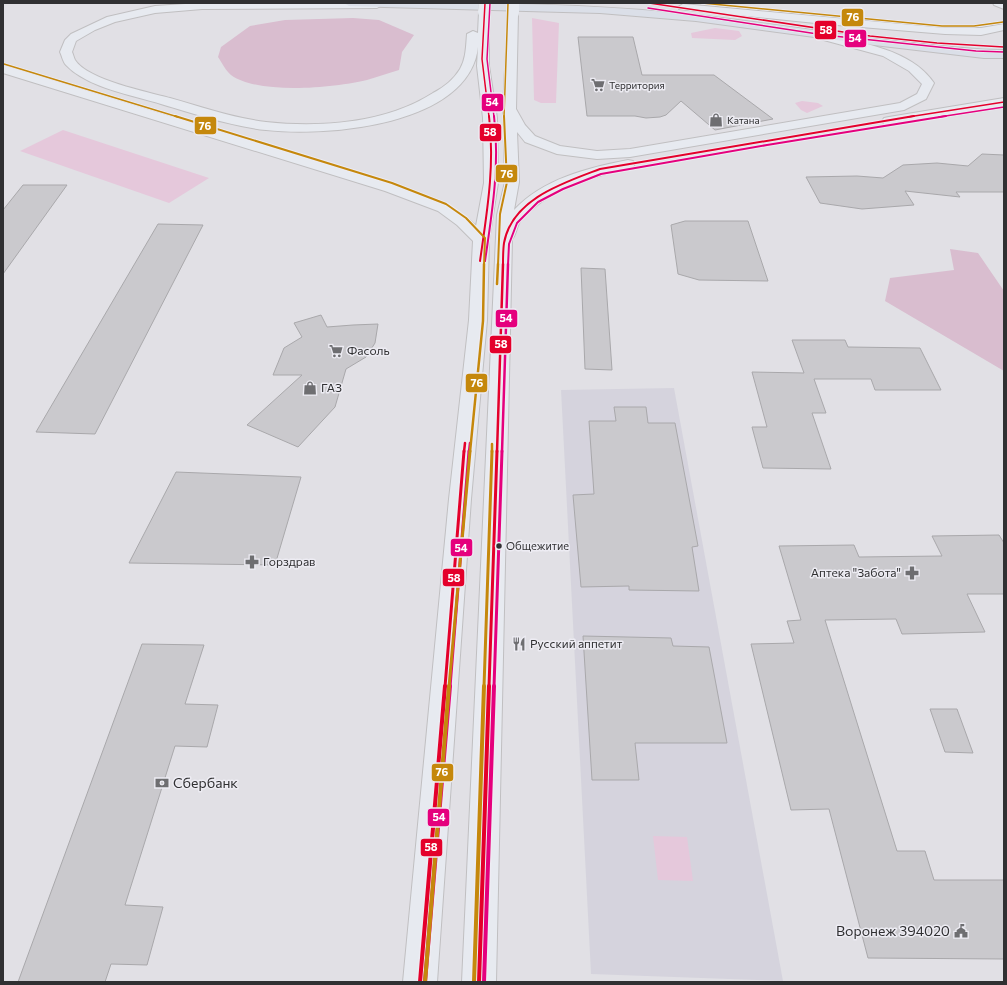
<svg xmlns="http://www.w3.org/2000/svg" width="1007" height="985" font-family="Commissioner,sans-serif">
<style>
.built{fill:#d5d3dd}
.green{fill:#e5c8db}
.forest{fill:#d9bdcf}
.building{fill:#cac9cd;stroke:#a9a8ab}
.lines{fill:none;stroke-linecap:round;stroke-linejoin:round}
.major-casing{stroke:#c0bfc1;stroke-width:2}
.highway-casing{stroke:#c0bfc1;stroke-width:2}
.major{fill:#e7eaf0;fill-rule:evenodd}
.highway{fill:#dbdfe8;fill-rule:evenodd}
.major-bridge-casing{stroke:#c0bfc1;stroke-width:12;stroke-linecap:butt}
.major-bridge{stroke:#e7eaf0;stroke-width:12}
.bus-1-far4-casing{stroke:#edecf3;stroke-width:3}
.bus-1-far3-casing{stroke:#edecf3;stroke-width:4}
.bus-1-far2-casing{stroke:#edecf3;stroke-width:5}
.bus-1-far1-casing{stroke:#edecf3;stroke-width:6}
.bus-1-casing{stroke:#edecf3;stroke-width:7}
.bus-2-far4-casing{stroke:#edecf3;stroke-width:3}
.bus-2-far3-casing{stroke:#edecf3;stroke-width:4}
.bus-2-far2-casing{stroke:#edecf3;stroke-width:5}
.bus-2-far1-casing{stroke:#edecf3;stroke-width:6}
.bus-2-casing{stroke:#edecf3;stroke-width:7}
.bus-3-far4-casing{stroke:#edecf3;stroke-width:3}
.bus-3-far3-casing{stroke:#edecf3;stroke-width:4}
.bus-3-far2-casing{stroke:#edecf3;stroke-width:5}
.bus-3-far1-casing{stroke:#edecf3;stroke-width:6}
.bus-3-casing{stroke:#edecf3;stroke-width:7}
.bus-1-far4{stroke:#e4002b;stroke-width:1.5}
.bus-1-far3{stroke:#e4002b;stroke-width:2}
.bus-1-far2{stroke:#e4002b;stroke-width:2.5}
.bus-1-far1{stroke:#e4002b;stroke-width:3}
.bus-1{stroke:#e4002b;stroke-width:4}
.bus-2-far4{stroke:#e5007d;stroke-width:1.5}
.bus-2-far3{stroke:#e5007d;stroke-width:2}
.bus-2-far2{stroke:#e5007d;stroke-width:2.5}
.bus-2-far1{stroke:#e5007d;stroke-width:3}
.bus-2{stroke:#e5007d;stroke-width:4}
.bus-3-far4{stroke:#c5880c;stroke-width:1.5}
.bus-3-far3{stroke:#c5880c;stroke-width:2}
.bus-3-far2{stroke:#c5880c;stroke-width:2.5}
.bus-3-far1{stroke:#c5880c;stroke-width:3}
.bus-3{stroke:#c5880c;stroke-width:4}
.bus-dot{fill:#303032;stroke:#edecf3;stroke-width:1.5}
.labels{text-anchor:middle;stroke-width:3;stroke-linejoin:round;paint-order:stroke}
.far-poi-label{font-size:10px;fill:#303032;stroke:#edecf3;text-anchor:start}
.bus-label{font-size:11px;fill:#303032;stroke:#edecf3;text-anchor:start}
.poi-label{font-size:12px;fill:#303032;stroke:#edecf3;text-anchor:start}
.near-poi-label{font-size:14px;fill:#303032;stroke:#edecf3;text-anchor:start}
.line-badge{stroke:#edecf3;stroke-width:1.5}
.badge-label{font-size:11px;text-anchor:middle;font-weight:bold;fill:#fff}
</style>
<rect width="100%" height="100%" fill="#e1e0e5"/>
<polygon class="built" points="674,388 783,981 591,974 561,390"/>
<g class="green">
<polygon points="532,18 559,23 556,103 541,103 534,100"/>
<polygon points="715,28 739,31 742,36 735,40 692,38 691,33"/>
<polygon points="802,101 818,103 823,106 807,113 801,110 795,103"/>
<polygon points="63,130 209,178 169,203 20,151"/>
<polygon points="653,836 687,837 693,881 658,880"/>
</g>
<g class="forest">
<path d="M 353,18 L 379,20 L 414,35 L 402,52 L 399,70 C 388,73 378,77 367,80 C 334,88 258,95 231,75 C 226,71 222,63 218,57 L 221,47 L 250,26 L 285,20 Z"/>
<polygon points="950,249 978,253 1004,291 1004,371 885,301 890,278 954,270"/>
</g>
<g class="building">
<polygon points="578,37 633,37 642,75 714,75 773,119 715,130 681,101 666,115 660,117 646,118 635,116 587,116"/>
<polygon points="982,154 1004,155 1004,192 956,192 960,197 905,191 914,205 862,209 820,203 806,177 857,176 883,178 903,165 937,163 968,166"/>
<polygon points="23,185 67,185 3,274 3,210"/>
<polygon points="685,221 748,221 768,281 699,280 678,274 671,225"/>
<polygon points="158,224 203,225 95,434 36,432"/>
<polygon points="581,268 605,269 612,370 585,369"/>
<polygon points="321,315 327,327 353,325 378,324 375,343 366,357 346,369 335,407 298,447 247,425 302,375 273,375 284,348 302,337 294,323"/>
<polygon points="792,340 845,340 848,347 920,348 941,390 875,390 871,379 814,379 826,413 812,413 831,469 763,468 752,427 767,427 752,372 804,373"/>
<polygon points="614,407 646,407 648,423 675,423 698,546 692,547 699,591 629,590 629,586 581,587 573,495 594,494 589,421 616,421"/>
<polygon points="176,472 301,477 275,565 129,563"/>
<polygon points="999,535 1004,543 1004,594 967,594 985,632 902,634 896,619 825,620 897,851 925,851 934,880 1004,880 1004,959 868,958 829,809 791,810 751,644 794,643 787,621 801,620 779,546 854,545 859,557 942,556 932,536"/>
<polygon points="583,636 671,638 673,646 709,647 727,743 635,743 639,780 592,780"/>
<polygon points="142,644 204,645 185,704 218,705 207,747 175,746 125,905 163,907 147,965 111,964 105,982 18,982"/>
<polygon points="930,709 957,709 973,753 945,752"/>
</g>
<g class="lines">
<g class="major-casing">
<g id="major">
<path d="M 200,3 L 381,3 L 382,5 L 377,8 L 202,9 L 155,13 L 115,22 L 95,30 L 76,41 L 72,52 C 73,54 74,58 75,60 C 88,80 147,92 170,98 C 202,107 233,118 266,122 C 321,128 386,123 433,93 C 443,88 454,79 460,69 C 466,59 466,46 467,34 L 473,31 L 478,33 L 479,12 L 484,9 L 489,12 L 489,66 L 497,118 L 498,183 L 489,240 L 487,320 L 471,499 L 437,982 L 403,982 L 449,499 L 469,320 L 473,241 L 457,225 L 438,211 L 385,191 L 3,73 L 3,65 L 395,185 C 424,196 453,203 476,226 L 484,183 L 483,118 L 477,66 L 478,47 C 469,126 326,137 266,130 C 230,126 195,114 161,104 C 132,95 88,88 66,65 C 63,62 62,56 60,52 L 65,40 L 71,34 L 107,17 L 155,6 Z"/>
<polygon points="993,3 1004,3 1004,9 994,5"/>
<polygon points="683,4 945,28 981,28 1004,24 1004,30 981,35 945,34 825,24 679,9 678,7"/>
<path d="M 513,10 L 518,13 L 516,109 L 525,125 L 535,136 L 560,146 L 597,151 L 630,149 L 900,103 L 917,94 L 922,84 L 909,71 L 883,56 L 820,39 L 818,37 L 820,35 L 824,34 C 861,43 911,49 934,83 L 926,99 L 904,110 L 630,157 L 597,159 L 557,154 L 525,142 L 517,132 L 519,182 L 514,210 C 543,179 587,168 628,160 L 633,161 L 635,164 L 633,167 C 590,178 553,185 521,220 C 516,226 517,234 512,239 L 496,982 L 462,982 L 497,215 L 505,182 L 503,108 L 508,13 Z"/>
<polygon points="1004,98 1004,106 889,125 884,124 882,121 884,118 889,117"/>
</g>
</g>
<g class="highway-casing">
<path id="highway" d="M 344,3 C 461,3 580,2 696,15 C 769,23 842,35 914,43 C 944,46 974,50 1004,50 L 1004,58 L 984,58 L 874,45 L 696,21 L 600,13 L 349,6 Z"/>
</g>
<use href="#major" class="major"/>
<use href="#highway" class="highway"/>
<g class="major-bridge-casing">
<g id="major-bridge">
<polyline points="513,3 513,13"/>
<polyline points="484,12 485,3"/>
</g>
</g>
<use href="#major-bridge" class="major-bridge"/>
<g class="bus-1-far4-casing">
<g id="bus-1-far4">
<polyline points="485,3 482,59 489,117"/>
<polyline points="649,3 870,36 937,43 1004,47"/>
<polyline points="908,117 1004,102"/>
</g>
</g>
<g class="bus-1-far3-casing">
<g id="bus-1-far3">
<path d="M 480,261 C 487,212 495,166 489,116"/>
<path d="M 503,265 C 503,258 503,250 504,243 C 512,199 563,183 600,169 L 914,116"/>
</g>
</g>
<g class="bus-1-far2-casing">
<g id="bus-1-far2">
<polyline points="464,452 465,443"/>
<polyline points="497,452 503,264"/>
</g>
</g>
<g class="bus-1-far1-casing">
<g id="bus-1-far1">
<polyline points="445,687 464,451"/>
<polyline points="489,687 497,451"/>
</g>
</g>
<g class="bus-1-casing">
<g id="bus-1">
<polyline points="420,982 445,686"/>
<polyline points="479,982 489,686"/>
</g>
</g>
<g class="bus-2-far4-casing">
<g id="bus-2-far4">
<polyline points="490,3 487,59 494,117"/>
<polyline points="648,8 824,35 976,51 1004,52"/>
<polyline points="939,117 1004,107"/>
</g>
</g>
<g class="bus-2-far3-casing">
<g id="bus-2-far3">
<path d="M 485,261 C 492,213 500,165 494,116"/>
<polyline points="508,265 509,244 517,223 538,202 563,189 601,174 767,145 946,116"/>
</g>
</g>
<g class="bus-2-far2-casing">
<g id="bus-2-far2">
<polyline points="469,452 470,443"/>
<polyline points="502,452 508,264"/>
</g>
</g>
<g class="bus-2-far1-casing">
<g id="bus-2-far1">
<polyline points="450,687 469,451"/>
<polyline points="494,687 502,451"/>
</g>
</g>
<g class="bus-2-casing">
<g id="bus-2">
<polyline points="425,982 450,686"/>
<polyline points="484,982 494,686"/>
</g>
</g>
<g class="bus-3-far4-casing">
<g id="bus-3-far4">
<polyline points="702,3 942,26 974,26 1003,22"/>
<polyline points="4,64 178,117"/>
<polyline points="504,117 508,3"/>
</g>
</g>
<g class="bus-3-far3-casing">
<g id="bus-3-far3">
<polyline points="175,116 392,183 446,204 466,218 485,238 484,265"/>
<polyline points="498,265 500,214 507,182 504,116"/>
</g>
</g>
<g class="bus-3-far2-casing">
<g id="bus-3-far2">
<polyline points="497,284 498,264"/>
<polyline points="470,452 483,321 484,264"/>
<polyline points="492,452 492,444"/>
</g>
</g>
<g class="bus-3-far1-casing">
<g id="bus-3-far1">
<polyline points="449,687 470,451"/>
<polyline points="484,687 492,451"/>
</g>
</g>
<g class="bus-3-casing">
<g id="bus-3">
<polyline points="425,982 449,686"/>
<polyline points="474,982 484,686"/>
</g>
</g>
<use href="#bus-1-far4" class="bus-1-far4"/>
<use href="#bus-1-far3" class="bus-1-far3"/>
<use href="#bus-1-far2" class="bus-1-far2"/>
<use href="#bus-1-far1" class="bus-1-far1"/>
<use href="#bus-1" class="bus-1"/>
<use href="#bus-2-far4" class="bus-2-far4"/>
<use href="#bus-2-far3" class="bus-2-far3"/>
<use href="#bus-2-far2" class="bus-2-far2"/>
<use href="#bus-2-far1" class="bus-2-far1"/>
<use href="#bus-2" class="bus-2"/>
<use href="#bus-3-far4" class="bus-3-far4"/>
<use href="#bus-3-far3" class="bus-3-far3"/>
<use href="#bus-3-far2" class="bus-3-far2"/>
<use href="#bus-3-far1" class="bus-3-far1"/>
<use href="#bus-3" class="bus-3"/>
</g>
<defs>
<g id="supermarket-bare" transform="scale(1.08)"><path d="M-6-5.5h2.5l.6 2H6L4.5 2H-2.5L-4.4-4H-6ZM-1.5 3.2a1.3 1.3 0 1 0 .1 0ZM3 3.2a1.3 1.3 0 1 0 .1 0Z" fill="#6e6e71" stroke="#edecf3" stroke-width="2.5" paint-order="stroke"/></g>
<g id="shop-bare" transform="scale(1.08)"><path d="M-5-2.5h2.3a2.7 3.5 0 0 1 5.4 0H5L5.5 6h-11ZM-1.5-2.5h3a1.5 2.3 0 0 0-3 0Z" fill="#6e6e71" stroke="#edecf3" stroke-width="2.5" paint-order="stroke"/></g>
<g id="pharmacy-bare" transform="scale(1.08)"><path d="M-2-6h4v4h4v4h-4v4h-4v-4h-4v-4h4Z" fill="#6e6e71" stroke="#edecf3" stroke-width="2.5" paint-order="stroke"/></g>
<g id="restaurant-bare" transform="scale(1.08)"><path d="M-5-6h1v4h1v-4h1v4h1v-4h1v5L-1.5 .5V6h-2V.5L-5-1ZM5-6V6H3V1.5H1.5Q1.5-4 5-6Z" fill="#6e6e71" stroke="#edecf3" stroke-width="2.5" paint-order="stroke"/></g>
<g id="bank-bare" transform="scale(1.08)"><path d="M-6-4H6V4H-6ZM0-2.3a2.3 2.3 0 1 0 0 4.6a2.3 2.3 0 1 0 0-4.6Z" fill="#6e6e71" stroke="#edecf3" stroke-width="2.5" paint-order="stroke"/></g>
<g id="civic-bare" transform="scale(1.08)"><path d="M-.6-6.5H3V-4.5H.6V-3L4-1V1h2V6H-6V1h2V-1L-.6-3ZM-1.2 2.5V6h2.4V2.5Z" fill="#6e6e71" stroke="#edecf3" stroke-width="2.5" paint-order="stroke"/></g>
</defs>
<g fill-rule="evenodd">
<use href="#supermarket-bare" x="598" y="85"/>
<use href="#shop-bare" x="716" y="120"/>
<use href="#supermarket-bare" x="336" y="351"/>
<use href="#shop-bare" x="310" y="388"/>
<use href="#pharmacy-bare" x="252" y="562"/>
<use href="#pharmacy-bare" x="912" y="573"/>
<use href="#restaurant-bare" x="519" y="644"/>
<use href="#bank-bare" x="162" y="783"/>
<use href="#civic-bare" x="961" y="931"/>
</g>
<circle class="bus-dot" cx="499" cy="546" r="3.5"/>
<g class="labels">
<g class="far-poi-label">
<text x="609" y="89">Территория</text>
<text x="727" y="124">Катана</text>
</g>
<g class="bus-label">
<text x="506" y="550">Общежитие</text>
</g>
<g class="poi-label">
<text x="347" y="355">Фасоль</text>
<text x="321" y="392">ГАЗ</text>
<text x="263" y="566">Горздрав</text>
<text x="901" y="577" text-anchor="end">Аптека "Забота"</text>
<text x="530" y="648">Русский аппетит</text>
</g>
<g class="near-poi-label">
<text x="173" y="788">Сбербанк</text>
<text x="950" y="936" text-anchor="end">Воронеж 394020</text>
</g>
</g>
<g class="line-badge">
<rect x="841" y="8" width="23" height="19" rx="4" fill="#c5880c"/>
<rect x="814" y="20" width="23" height="20" rx="4" fill="#e4002b"/>
<rect x="844" y="29" width="23" height="19" rx="4" fill="#e5007d"/>
<rect x="481" y="93" width="23" height="19" rx="4" fill="#e5007d"/>
<rect x="194" y="116" width="23" height="19" rx="4" fill="#c5880c"/>
<rect x="479" y="123" width="23" height="19" rx="4" fill="#e4002b"/>
<rect x="495" y="164" width="23" height="19" rx="4" fill="#c5880c"/>
<rect x="495" y="309" width="23" height="19" rx="4" fill="#e5007d"/>
<rect x="489" y="335" width="23" height="19" rx="4" fill="#e4002b"/>
<rect x="465" y="373" width="23" height="20" rx="4" fill="#c5880c"/>
<rect x="450" y="538" width="23" height="19" rx="4" fill="#e5007d"/>
<rect x="442" y="568" width="23" height="19" rx="4" fill="#e4002b"/>
<rect x="431" y="763" width="23" height="19" rx="4" fill="#c5880c"/>
<rect x="427" y="808" width="23" height="19" rx="4" fill="#e5007d"/>
<rect x="420" y="838" width="23" height="19" rx="4" fill="#e4002b"/>
</g>
<g class="badge-label">
<text x="853" y="21">76</text>
<text x="826" y="34">58</text>
<text x="855" y="42">54</text>
<text x="492" y="106">54</text>
<text x="205" y="130">76</text>
<text x="490" y="136">58</text>
<text x="507" y="178">76</text>
<text x="506" y="322">54</text>
<text x="501" y="348">58</text>
<text x="477" y="387">76</text>
<text x="461" y="552">54</text>
<text x="454" y="582">58</text>
<text x="442" y="776">76</text>
<text x="439" y="821">54</text>
<text x="431" y="851">58</text>
</g>
<rect width="1007" height="985" fill="none" stroke="#303032" stroke-width="8"/>
</svg>
